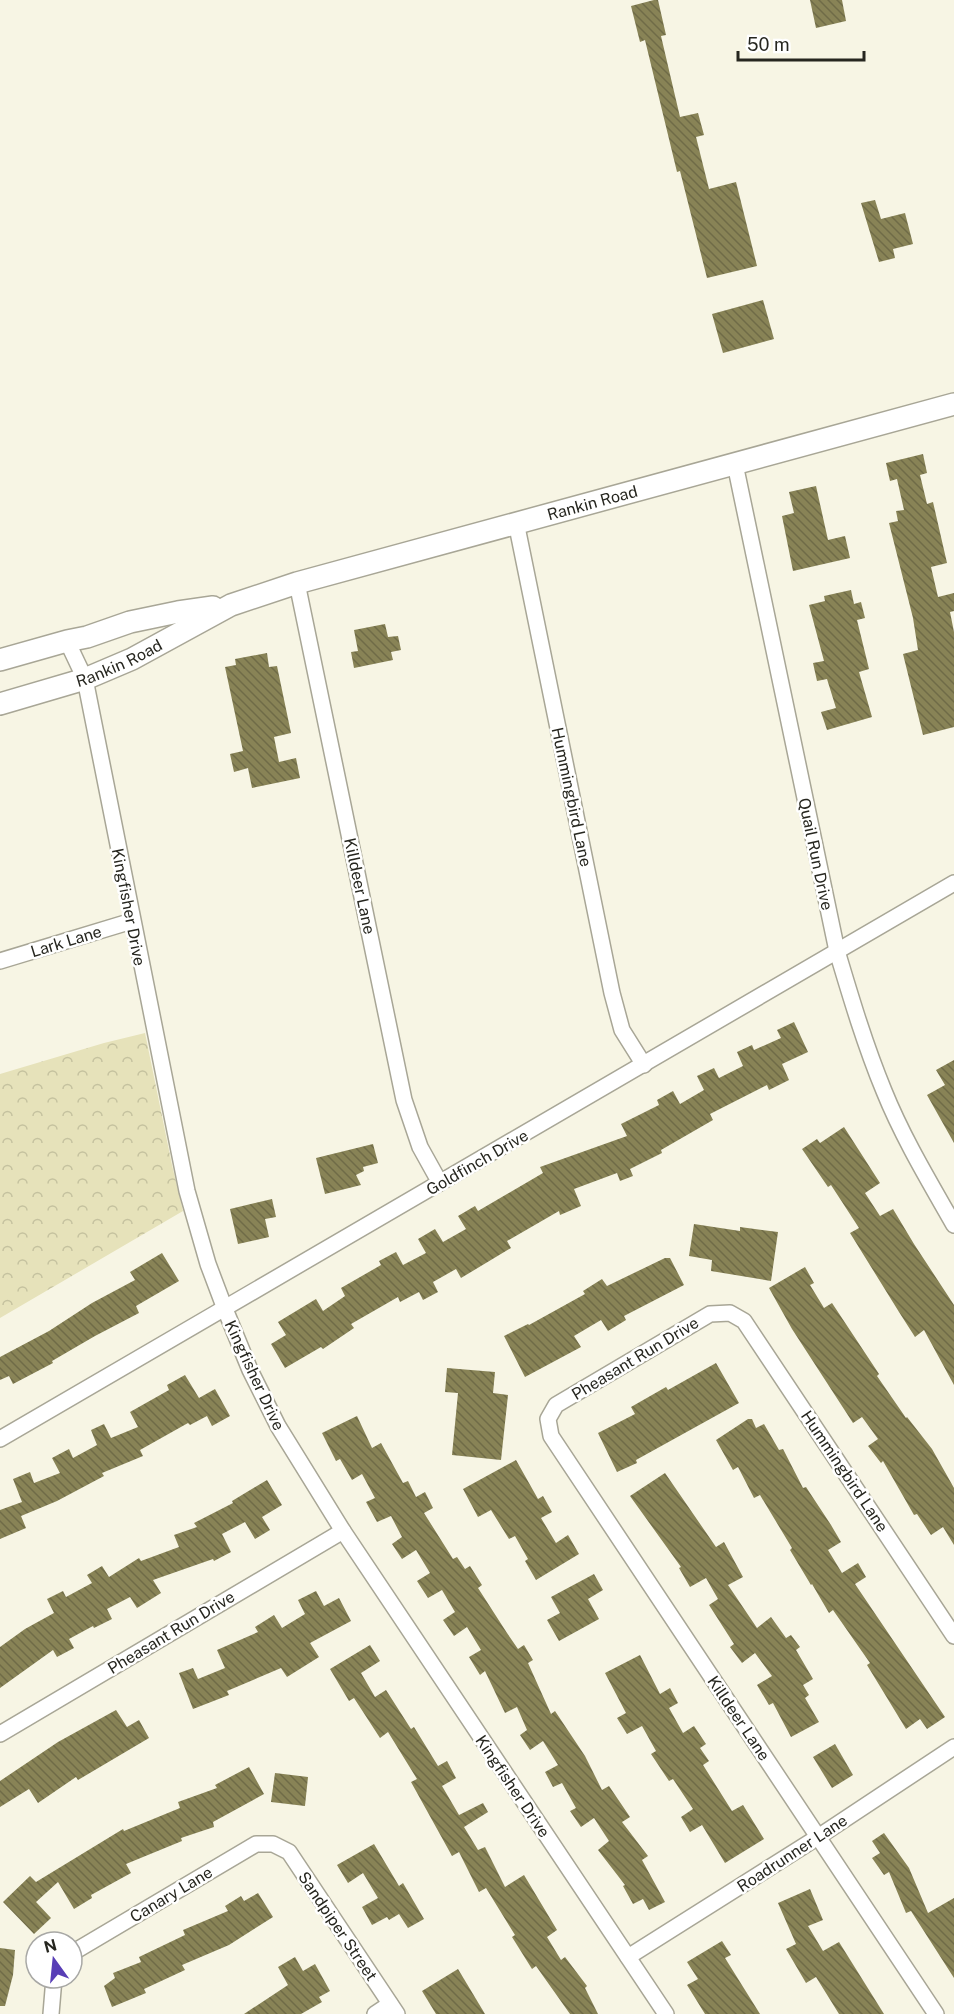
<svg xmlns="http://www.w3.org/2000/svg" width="954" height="2014" font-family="'Public Sans',sans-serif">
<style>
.park{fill:url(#park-crowns)}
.building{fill:url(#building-back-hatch)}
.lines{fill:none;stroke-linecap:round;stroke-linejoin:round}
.street-casing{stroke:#a8a696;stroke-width:18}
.secondary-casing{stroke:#a8a696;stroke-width:24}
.street{stroke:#fff;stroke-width:15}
.secondary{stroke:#fff;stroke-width:21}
.labels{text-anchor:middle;stroke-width:5;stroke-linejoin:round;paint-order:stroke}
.street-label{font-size:16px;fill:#26261f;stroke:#fff}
</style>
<defs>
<pattern id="park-crowns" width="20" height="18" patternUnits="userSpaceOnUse" patternTransform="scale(1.5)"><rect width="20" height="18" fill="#e6e2ba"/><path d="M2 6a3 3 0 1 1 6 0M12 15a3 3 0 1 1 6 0" fill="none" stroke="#c5c29f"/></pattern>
<pattern id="building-back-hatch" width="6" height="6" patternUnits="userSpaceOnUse" patternTransform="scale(1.5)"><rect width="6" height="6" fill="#888356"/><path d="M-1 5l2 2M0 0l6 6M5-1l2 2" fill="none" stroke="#6f6b47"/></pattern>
</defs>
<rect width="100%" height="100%" fill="#f7f5e4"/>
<polygon class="park" points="145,1033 172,1165 183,1211 0,1318 0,1074 104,1043"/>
<g class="building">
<polygon points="654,0 658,0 666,35 661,36 680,117 698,113 704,135 696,137 709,189 736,182 757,266 707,278 680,171 677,172 645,40 640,42 631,6"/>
<polygon points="810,0 842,0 846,21 816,28"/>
<polygon points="875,200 881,219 905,213 913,244 893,249 895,258 879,262 861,203"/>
<polygon points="763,300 774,339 723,353 712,314"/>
<polygon points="923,454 927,473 920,475 927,504 933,502 947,563 931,567 938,597 954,593 954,611 950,612 954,632 954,727 923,735 903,654 918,650 913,618 889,523 898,521 896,511 904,510 897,479 890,481 886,463"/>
<polygon points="816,486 828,540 845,536 850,558 793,571 782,516 794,513 789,492"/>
<polygon points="851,590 854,604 861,602 865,618 857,620 869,669 859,672 872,717 827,730 821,712 836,708 827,679 817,681 813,663 824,661 809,605 825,601 824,596"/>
<polygon points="385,624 388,637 398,636 401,650 391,652 393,660 354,668 351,652 358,651 354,630"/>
<polygon points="267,653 269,667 277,666 291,733 274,737 279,762 296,758 300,778 252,788 248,768 234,772 230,754 243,751 225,667 236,665 235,659"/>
<polygon points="794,1022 808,1052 782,1064 789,1080 769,1090 767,1085 710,1114 713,1120 661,1150 662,1153 630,1169 633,1176 620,1181 617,1173 574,1189 581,1206 560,1215 559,1211 507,1241 511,1248 461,1278 456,1269 433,1282 438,1292 423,1300 419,1292 400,1302 398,1297 351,1324 354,1328 323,1349 321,1347 285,1368 271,1344 286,1335 278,1322 316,1299 323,1311 345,1296 341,1288 381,1265 379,1261 396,1252 403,1265 426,1253 418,1239 435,1229 443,1242 466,1229 458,1216 475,1206 478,1211 543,1173 540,1167 627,1136 621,1124 659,1105 657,1100 673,1091 680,1104 704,1090 697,1076 714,1068 719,1078 743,1066 737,1052 752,1045 754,1050 781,1038 777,1030"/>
<polygon points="954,1060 954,1143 927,1095 945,1085 936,1070"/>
<polygon points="844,1127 880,1183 865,1193 880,1216 893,1209 914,1244 954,1305 954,1385 924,1330 915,1337 899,1312 850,1233 859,1228 831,1185 828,1187 802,1149 817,1139 820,1143"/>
<polygon points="373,1144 378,1163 363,1167 364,1171 356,1175 361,1185 325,1194 316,1158"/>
<polygon points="272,1199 276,1217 265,1219 269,1237 238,1244 230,1209"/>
<polygon points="694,1224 740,1231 740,1227 778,1232 771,1281 711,1271 712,1260 689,1256"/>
<polygon points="162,1253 179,1281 136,1306 139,1313 95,1336 52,1361 53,1363 13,1384 9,1376 0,1380 0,1357 49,1331 92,1303 135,1280 130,1272"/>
<polygon points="665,1258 670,1258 684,1285 624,1316 626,1320 608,1331 601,1320 574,1336 581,1347 525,1377 504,1336 528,1324 529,1325 585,1294 583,1291 602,1279 607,1286"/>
<polygon points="805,1267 814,1283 810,1285 824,1308 832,1303 879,1374 877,1376 906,1418 907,1417 932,1449 954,1488 954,1545 943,1527 931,1535 917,1514 914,1515 883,1461 881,1463 868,1446 878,1439 862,1417 853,1423 792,1329 769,1288"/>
<polygon points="716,1363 739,1403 636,1460 637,1463 617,1472 598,1433 635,1414 631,1407 666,1387 668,1390"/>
<polygon points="447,1368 495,1372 493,1393 508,1395 501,1460 452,1455 458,1393 445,1392"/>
<polygon points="185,1375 199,1398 215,1389 230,1416 212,1426 207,1416 190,1425 188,1423 140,1450 143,1456 102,1473 104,1476 57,1501 21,1516 26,1528 0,1539 0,1510 22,1502 13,1479 30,1472 34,1483 60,1473 52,1458 69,1449 73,1458 97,1445 91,1430 104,1424 111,1438 138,1427 130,1412 169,1390 167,1385"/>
<polygon points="357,1416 372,1448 381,1443 403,1483 408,1481 416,1497 425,1492 433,1508 424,1513 453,1559 457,1557 465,1569 470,1566 482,1585 478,1588 507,1633 518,1649 524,1645 533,1660 528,1663 551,1714 555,1711 585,1756 602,1790 609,1786 630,1817 622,1822 648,1856 642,1860 665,1902 649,1910 643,1899 633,1904 623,1886 625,1885 598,1850 609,1841 594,1818 581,1827 570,1811 576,1808 562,1783 553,1787 545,1772 558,1765 543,1741 530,1750 520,1735 527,1730 517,1707 505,1713 485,1671 480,1675 469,1657 481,1650 467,1627 454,1636 443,1620 455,1612 442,1590 428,1598 417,1581 430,1573 416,1550 402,1559 392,1544 402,1537 391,1516 377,1522 366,1502 375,1498 362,1474 352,1480 340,1459 336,1461 322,1433"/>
<polygon points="748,1419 752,1419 756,1428 764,1424 779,1450 783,1449 803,1488 806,1487 831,1525 841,1542 828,1550 842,1573 858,1563 866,1577 855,1584 945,1717 927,1729 920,1719 906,1729 867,1665 870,1663 833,1610 829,1613 812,1584 811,1585 790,1550 792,1548 760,1495 754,1498 738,1467 733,1470 716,1440"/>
<polygon points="516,1460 538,1499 543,1496 552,1512 541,1518 556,1543 568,1535 579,1554 536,1580 525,1561 528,1559 515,1536 509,1539 491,1510 478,1517 463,1489"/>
<polygon points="665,1473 716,1547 724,1542 743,1577 728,1585 757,1628 771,1617 786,1638 791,1635 800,1647 796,1650 813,1679 803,1685 809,1695 805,1698 819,1722 791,1737 773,1703 769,1705 757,1685 772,1676 755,1653 742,1663 730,1647 734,1644 709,1605 718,1599 706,1578 690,1587 679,1568 681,1567 630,1496"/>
<polygon points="267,1480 282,1505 262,1517 270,1530 255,1539 245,1522 222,1534 231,1552 214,1561 213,1559 153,1580 161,1593 137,1608 130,1597 107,1609 112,1619 94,1628 93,1626 69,1639 74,1648 57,1657 53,1650 0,1688 0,1647 25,1629 54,1613 47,1599 63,1591 66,1597 92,1583 87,1575 102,1566 109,1577 139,1558 141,1561 179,1547 174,1535 197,1527 194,1523 233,1503 232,1501"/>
<polygon points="594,1574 603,1590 588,1599 599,1619 559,1641 547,1620 560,1613 551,1597"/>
<polygon points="316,1591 324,1606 339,1598 351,1621 310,1643 319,1657 287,1677 281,1668 227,1691 229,1695 193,1709 179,1673 193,1668 198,1679 225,1668 217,1650 258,1632 255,1627 274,1615 282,1628 305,1614 298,1600"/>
<polygon points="370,1645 380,1661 361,1673 375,1697 386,1690 411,1729 414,1727 438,1766 447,1761 456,1778 442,1786 459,1815 483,1803 488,1812 464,1827 478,1850 485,1847 505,1887 524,1875 557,1930 547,1937 561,1960 565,1957 587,1986 585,1988 598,2014 570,2014 536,1966 532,1969 512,1937 515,1935 486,1888 479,1892 459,1852 452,1856 411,1782 417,1779 388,1732 380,1738 354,1698 349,1701 330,1669"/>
<polygon points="640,1655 660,1694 670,1688 678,1703 669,1708 683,1733 694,1726 706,1744 700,1748 709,1761 703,1765 732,1811 743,1805 764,1839 725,1863 702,1825 690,1832 681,1817 693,1809 673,1779 669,1781 651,1754 656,1751 642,1726 627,1734 617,1718 626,1713 605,1673"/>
<polygon points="116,1710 127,1727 139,1720 149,1738 78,1780 76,1777 38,1803 29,1789 0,1807 0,1781 58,1742"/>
<polygon points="835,1744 853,1775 832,1788 813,1757"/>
<polygon points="249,1767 264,1794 213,1822 214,1827 181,1838 182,1841 126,1864 131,1873 91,1895 92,1898 74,1909 58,1882 36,1902 51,1918 34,1934 3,1902 30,1876 36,1882 123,1829 124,1831 180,1808 178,1802 217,1788 215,1785"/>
<polygon points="275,1773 308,1777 305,1806 271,1802"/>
<polygon points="884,1833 909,1868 928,1913 954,1898 954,1978 911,1911 906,1913 889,1872 884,1875 872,1858 880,1853 872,1841"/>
<polygon points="374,1844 399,1886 403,1883 424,1919 408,1928 399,1914 389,1920 387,1917 372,1925 362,1907 378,1898 363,1873 348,1883 337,1865"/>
<polygon points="810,1889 823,1920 808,1926 823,1951 839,1942 884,2014 839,2014 816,1977 806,1983 786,1949 796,1944 778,1903"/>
<polygon points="258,1893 273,1917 229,1945 182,1965 185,1970 144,1989 146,1993 112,2007 104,1986 115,1978 113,1973 141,1962 139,1957 185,1935 183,1930 228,1911 225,1906 241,1896 244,1901"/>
<polygon points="722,1941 731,1955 725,1958 760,2014 705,2014 687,1985 698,1979 687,1962"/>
<polygon points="0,1948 15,1950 13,1975 5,2006 0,2006"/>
<polygon points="295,1957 303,1971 315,1964 330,1991 319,1997 322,2002 301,2014 244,2014 288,1985 278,1967"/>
<polygon points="458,1969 485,2014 436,2014 422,1991"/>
</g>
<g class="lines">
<g class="street-casing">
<g id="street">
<path d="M 735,464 L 837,951 C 851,998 865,1045 884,1091 C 903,1138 929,1181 954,1225"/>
<polyline points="516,522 612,993 622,1030 644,1065"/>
<polyline points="297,583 404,1100 420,1147 440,1183"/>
<polyline points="67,641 85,679 187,1191 208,1264 225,1309 250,1370 278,1426 343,1531 666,2014"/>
<polyline points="0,961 132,921"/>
<polyline points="0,1439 954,883"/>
<polyline points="0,1734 343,1531"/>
<polyline points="72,1953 256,1844 273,1844 289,1852 397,2014"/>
<polyline points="628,1957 818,1837 954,1747"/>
<polyline points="51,2014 54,1978"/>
<polyline points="375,2014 390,2004"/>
<polyline points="936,2014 551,1436 548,1419 556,1405 710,1314 730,1313 744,1321 954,1636"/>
</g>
</g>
<g class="secondary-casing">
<g id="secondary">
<polyline points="0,660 67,641 87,637 130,622 178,612 213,607"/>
<path id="s1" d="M 0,704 L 85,679 L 132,659 L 231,605 L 297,583 L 954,404"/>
</g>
</g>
<use href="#street" class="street"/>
<use href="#secondary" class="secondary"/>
</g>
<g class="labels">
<g class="street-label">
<text dy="6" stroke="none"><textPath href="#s1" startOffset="628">Rankin Road</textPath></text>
<text dy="6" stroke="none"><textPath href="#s1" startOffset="126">Rankin Road</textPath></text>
<text transform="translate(572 797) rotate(78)" y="6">Hummingbird Lane</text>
<text transform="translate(816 854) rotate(78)" y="6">Quail Run Drive</text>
<text transform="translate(360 886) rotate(78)" y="6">Killdeer Lane</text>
<text transform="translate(129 907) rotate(79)" y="6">Kingfisher Drive</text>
<text transform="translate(66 941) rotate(-17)" y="6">Lark Lane</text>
<text transform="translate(477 1162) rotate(-30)" y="6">Goldfinch Drive</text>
<text transform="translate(635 1358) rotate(-31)" y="6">Pheasant Run Drive</text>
<text transform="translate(255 1375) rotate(65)" y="6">Kingfisher Drive</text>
<text transform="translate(845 1471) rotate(56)" y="6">Hummingbird Lane</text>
<text transform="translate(171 1632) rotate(-31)" y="6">Pheasant Run Drive</text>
<text transform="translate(739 1718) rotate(56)" y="6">Killdeer Lane</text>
<text transform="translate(513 1786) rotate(56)" y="6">Kingfisher Drive</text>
<text transform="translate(792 1853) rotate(-33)" y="6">Roadrunner Lane</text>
<text transform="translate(171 1894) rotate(-31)" y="6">Canary Lane</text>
<text transform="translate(338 1926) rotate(56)" y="6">Sandpiper Street</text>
</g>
</g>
<g transform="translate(54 1960) rotate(345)"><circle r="28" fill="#ffffff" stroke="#a8a8a5" stroke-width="1.5"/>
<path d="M0-4.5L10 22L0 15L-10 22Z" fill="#583eb6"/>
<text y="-9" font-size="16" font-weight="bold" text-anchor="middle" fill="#26261f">N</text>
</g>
<path d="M738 51v9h126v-9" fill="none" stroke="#26261f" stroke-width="3"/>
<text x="747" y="51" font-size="18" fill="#26261f" stroke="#ffffff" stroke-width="4.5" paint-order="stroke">50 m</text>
</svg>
